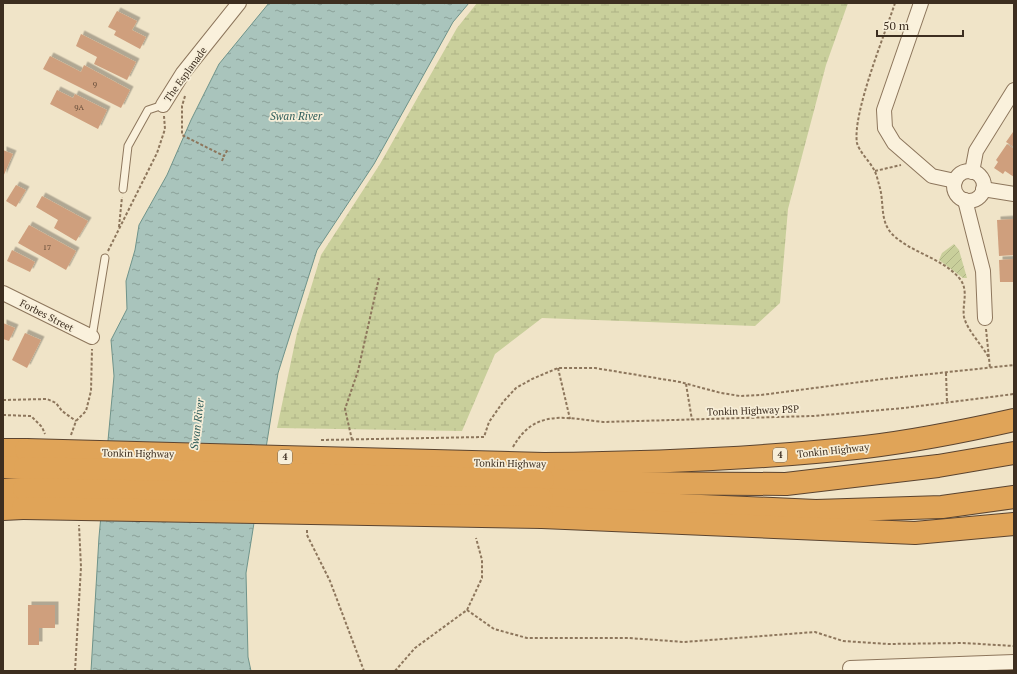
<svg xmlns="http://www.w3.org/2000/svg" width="1017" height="674" font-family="'PT Serif',serif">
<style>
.wetland{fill:url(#wetland-marsh)}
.garden{fill:url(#garden-furrows)}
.water{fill:url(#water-ripples);stroke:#6f938a}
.building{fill:#cf9f7d;filter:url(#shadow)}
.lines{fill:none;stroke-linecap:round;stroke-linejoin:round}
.lane-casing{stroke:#8d765c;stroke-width:9}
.street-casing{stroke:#8d765c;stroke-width:16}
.highway-casing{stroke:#5b4430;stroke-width:24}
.path{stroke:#8d765c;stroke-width:2;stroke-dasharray:3 2;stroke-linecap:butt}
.lane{stroke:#faf1dc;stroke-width:7}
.street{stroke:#faf1dc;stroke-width:14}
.highway{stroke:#e0a458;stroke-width:22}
.highway-bridge-casing{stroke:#5b4430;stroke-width:24;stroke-linecap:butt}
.highway-bridge{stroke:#e0a458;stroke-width:22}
.labels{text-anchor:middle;stroke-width:3.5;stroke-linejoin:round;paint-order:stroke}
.number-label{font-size:8px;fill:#624a37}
.shield{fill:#f7eed8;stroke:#756857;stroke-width:1}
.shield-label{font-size:9px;font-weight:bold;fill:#3d2e20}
.street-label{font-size:10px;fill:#3d2e20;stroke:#f7eed8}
.water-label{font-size:11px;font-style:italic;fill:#2f5d5a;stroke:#f7eed8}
</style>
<defs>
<pattern id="wetland-marsh" width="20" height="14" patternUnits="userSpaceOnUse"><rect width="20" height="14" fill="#c9cf9b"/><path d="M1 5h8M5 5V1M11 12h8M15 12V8" fill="none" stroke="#aeb285"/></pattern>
<pattern id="garden-furrows" width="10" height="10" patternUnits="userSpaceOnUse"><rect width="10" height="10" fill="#c9cf9b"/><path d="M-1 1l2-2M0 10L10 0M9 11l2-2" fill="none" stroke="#aeb285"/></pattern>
<pattern id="water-ripples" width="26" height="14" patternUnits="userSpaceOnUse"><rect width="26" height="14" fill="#a9c4bc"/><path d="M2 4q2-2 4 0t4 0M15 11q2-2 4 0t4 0" fill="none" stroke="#8ba098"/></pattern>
<filter id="shadow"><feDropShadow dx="3.5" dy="-3.5" stdDeviation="0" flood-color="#0004"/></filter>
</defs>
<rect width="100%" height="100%" fill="#f0e4c8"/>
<polygon class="wetland" points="477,3 848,3 826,65 788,209 780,303 755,326 542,318 495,354 462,431 277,428 297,333 321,255 380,164 457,28"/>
<polygon class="garden" points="954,244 959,250 967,278 963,278 939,260 942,253"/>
<polygon class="water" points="269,3 469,3 453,22 374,164 317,250 278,373 246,573 248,657 251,671 91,671 99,537 114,376 111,340 127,309 126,281 135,250 139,225 167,175 191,120 219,64"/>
<g class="building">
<polygon points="117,11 137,21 132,30 146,37 140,49 114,35 116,31 108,27"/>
<polygon points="81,34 136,62 127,80 94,64 97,57 76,46"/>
<polygon points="50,56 81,72 84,65 130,90 121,108 43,69"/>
<polygon points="57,90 73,98 75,94 107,110 98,129 50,104"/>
<polygon points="1013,132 1014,133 1014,147 1006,142"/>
<polygon points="1007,144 1014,149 1014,177 1005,171 1003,174 994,168 998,162 996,160"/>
<polygon points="3,150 13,154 3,177"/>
<polygon points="16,185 26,190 16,207 6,201"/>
<polygon points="42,196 88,221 76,241 54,228 58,220 36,207"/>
<polygon points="1014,219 1014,255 999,256 997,220"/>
<polygon points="29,225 76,251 66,270 18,243"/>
<polygon points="12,250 35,262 30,272 7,261"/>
<polygon points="1014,259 1014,282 1000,282 999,260"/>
<polygon points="3,323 15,328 9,341 3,339"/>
<polygon points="25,333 41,340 27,368 12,360"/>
<polygon points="28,605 55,605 55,628 39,628 39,645 28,645"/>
</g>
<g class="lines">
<g class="lane-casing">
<g id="lane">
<polyline points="123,189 128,146 148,110 163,105"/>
<polyline points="92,337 105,258"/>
</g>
</g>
<g class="street-casing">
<g id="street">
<polyline points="921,3 884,110 885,128 894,143 932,176 955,181"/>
<polyline points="163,105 183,73 239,3"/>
<circle cx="969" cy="186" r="15"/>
<polyline points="972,172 976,151 1014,90"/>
<polyline points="983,189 1014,194"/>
<polyline points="965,200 983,271 985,318"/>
<polyline points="3,293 92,337"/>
<polyline points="850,668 1014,662"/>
</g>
</g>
<g class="highway-casing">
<g id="highway">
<polyline points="3,450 26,450"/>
<path d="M 544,464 C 651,463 758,459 865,447 C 915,441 965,431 1014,420"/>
<polyline points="3,467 25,468"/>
<polyline points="543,480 606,483 786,484 938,466 1014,453"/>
<polyline points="3,490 24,489"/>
<polyline points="542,499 816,511 942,507 1014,497"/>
<polyline points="3,509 23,508"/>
<polyline points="542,517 915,533 1014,524"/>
</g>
</g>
<g class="path">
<path d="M 895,3 C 885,34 852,114 857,143 C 859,151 869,161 873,168 C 877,174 878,182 880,188 C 884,204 880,221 892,234 C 911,253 943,258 960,279 C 969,291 962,304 964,317 C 967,330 982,345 989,358"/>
<polyline points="185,96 182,106 182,135 224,156 228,149"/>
<polyline points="222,161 224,156"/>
<polyline points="875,171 901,165"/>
<polyline points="119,227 122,197"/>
<polyline points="108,251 157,153 165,129 164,116"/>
<polyline points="986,329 990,368"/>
<polyline points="558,368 570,419"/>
<polyline points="946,373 947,402"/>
<polyline points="686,384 692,420"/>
<polyline points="3,400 47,399 56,403 62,411 76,421"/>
<polyline points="3,415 31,416 42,427 45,434"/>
<polyline points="71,435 76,421 86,411 91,391 92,349"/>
<polyline points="321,440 484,437 489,422 503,402 516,388 532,379 558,368 595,368 680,382 721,393 740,396 761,395 883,379 1014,365"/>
<polyline points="352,440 345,409 358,371 379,278"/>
<path d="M 513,447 C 535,408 566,418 603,422 L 813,416 L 904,408 L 1014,394"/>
<polyline points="307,530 307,535 330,581 364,671"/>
<polyline points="467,610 494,629 527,638 629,638 684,642 815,632 843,641 888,644 963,643 1014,646"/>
<polyline points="75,671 81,567 79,525"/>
<polyline points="395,671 415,648 467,610 482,578 482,560 476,538"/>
</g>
<use href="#lane" class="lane"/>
<use href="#street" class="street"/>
<use href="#highway" class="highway"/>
<g class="highway-bridge-casing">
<g id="highway-bridge">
<polyline points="26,450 544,464"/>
<polyline points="25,468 543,480"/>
<polyline points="24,489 542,499"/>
<polyline points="23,508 542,517"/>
</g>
</g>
<use href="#highway-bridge" class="highway-bridge"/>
</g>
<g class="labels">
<g class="number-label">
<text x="95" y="87">9</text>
<text x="79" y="110">9A</text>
<text x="47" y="250">17</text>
</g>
<g class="shield">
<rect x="773" y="448" width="14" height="14" rx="3"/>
<rect x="278" y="450" width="14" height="14" rx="3"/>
</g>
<g class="shield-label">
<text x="780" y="458">4</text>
<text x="285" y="460">4</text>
</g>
<g class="street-label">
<text transform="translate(185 74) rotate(-54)" y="4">The Esplanade</text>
<text transform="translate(47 315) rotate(27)" y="4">Forbes Street</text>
<text transform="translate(753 410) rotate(-2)" y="4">Tonkin Highway PSP</text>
<text transform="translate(833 450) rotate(-6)" y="4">Tonkin Highway</text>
<text transform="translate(138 453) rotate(1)" y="4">Tonkin Highway</text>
<text transform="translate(510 463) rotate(1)" y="4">Tonkin Highway</text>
</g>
<g class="water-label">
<text x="296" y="120">Swan River</text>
<text transform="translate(197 424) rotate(-83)" y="4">Swan River</text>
</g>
</g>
<rect width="1017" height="674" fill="none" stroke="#3d2e20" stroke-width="8"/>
<path d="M877 30v6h86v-6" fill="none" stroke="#3d2e20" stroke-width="2"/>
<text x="883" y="30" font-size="12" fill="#3d2e20" stroke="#f7eed8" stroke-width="3" paint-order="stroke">50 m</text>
</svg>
